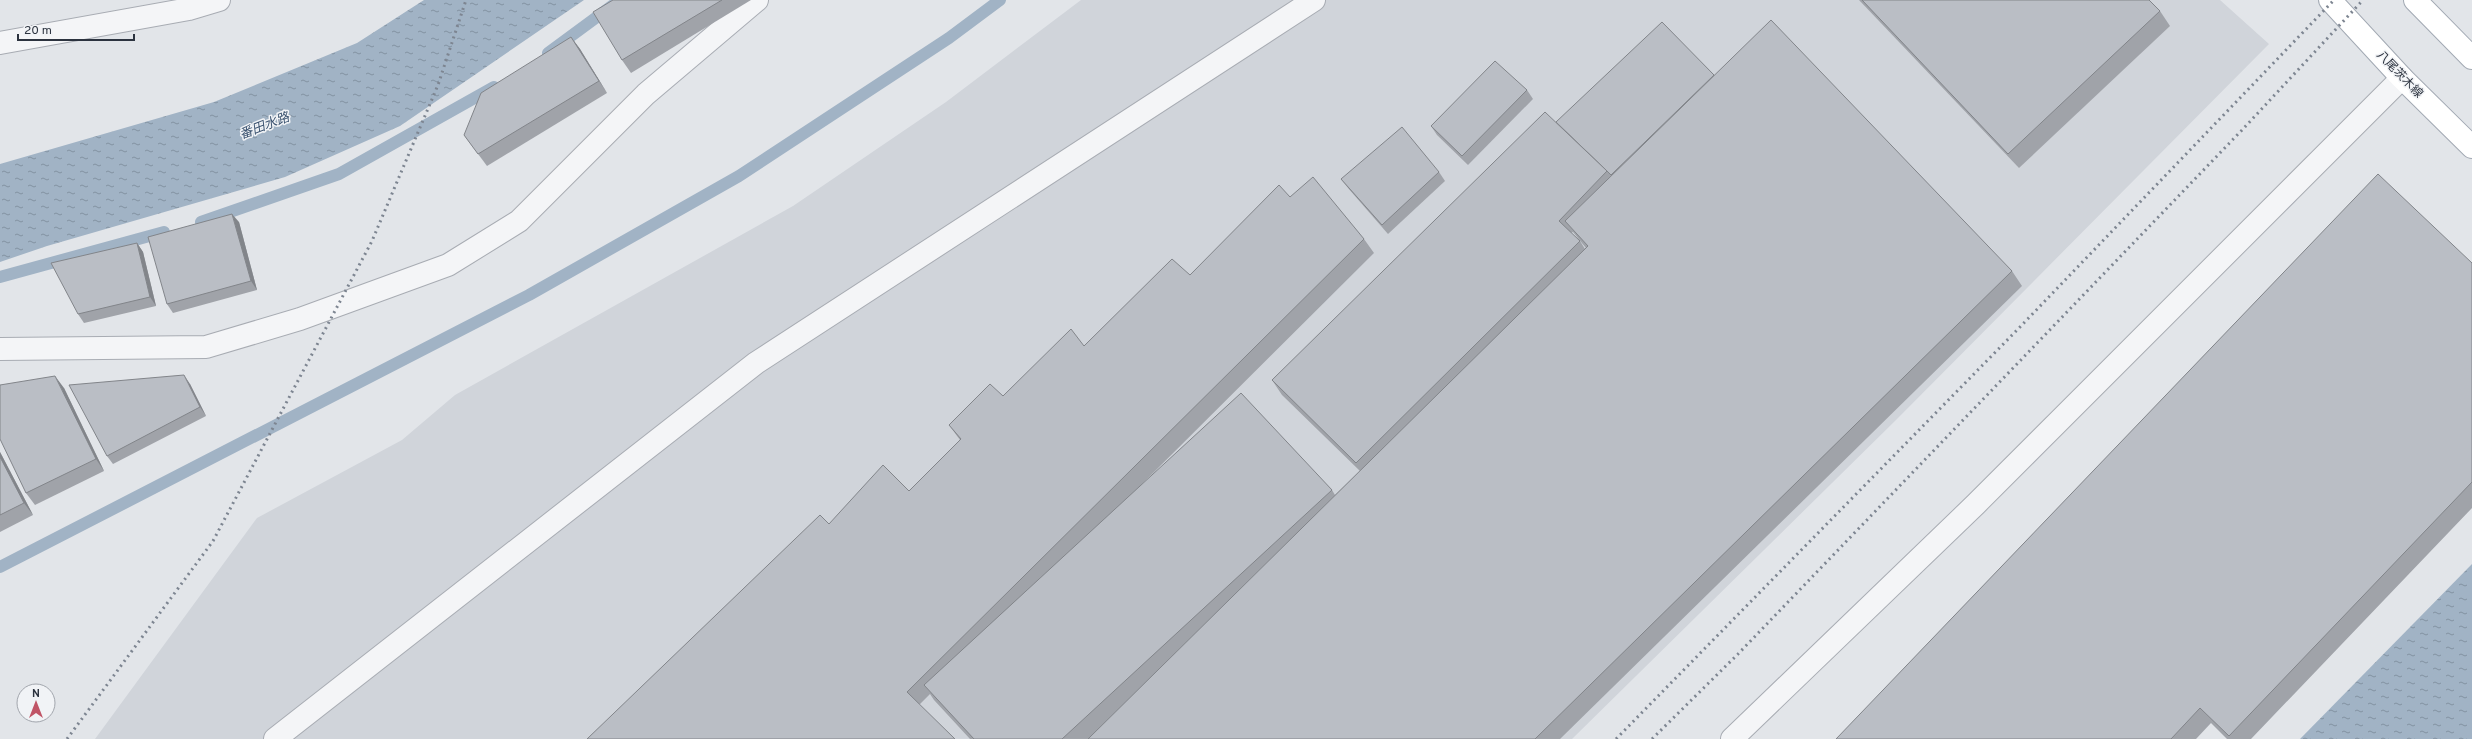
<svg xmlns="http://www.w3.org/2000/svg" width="2472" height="739" font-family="Overpass,'Noto Sans JP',sans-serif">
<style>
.built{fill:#d0d4da}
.water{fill:url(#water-ripples)}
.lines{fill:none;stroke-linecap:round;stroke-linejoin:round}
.stream{stroke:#a1b3c5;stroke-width:12}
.minor-casing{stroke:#a8acb3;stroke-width:24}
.major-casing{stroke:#a2a9b3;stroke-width:24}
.minor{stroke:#f4f5f7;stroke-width:22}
.major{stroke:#fff;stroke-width:22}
.rail{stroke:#7d8591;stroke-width:3;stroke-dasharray:2 4;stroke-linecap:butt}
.wall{fill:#a0a3a9;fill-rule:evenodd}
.shaded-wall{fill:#82858a}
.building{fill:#babec5;stroke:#82858a}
.labels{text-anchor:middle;stroke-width:3;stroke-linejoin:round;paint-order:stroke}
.street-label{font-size:12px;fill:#2c333f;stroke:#f1f3f6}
.water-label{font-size:13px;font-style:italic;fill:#3a526f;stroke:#f1f3f6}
</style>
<defs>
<pattern id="water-ripples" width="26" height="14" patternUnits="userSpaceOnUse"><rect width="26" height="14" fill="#a1b3c5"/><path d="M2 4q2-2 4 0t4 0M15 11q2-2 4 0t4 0" fill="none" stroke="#8392a1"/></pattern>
</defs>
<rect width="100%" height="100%" fill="#e2e5e9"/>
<polygon class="built" points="1081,0 2220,0 2269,44 1896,420 1572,739 95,739 257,518 402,440 455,395 793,206 946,102"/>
<g class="water">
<polygon points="424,0 584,0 400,126 285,177 47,246 0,262 0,164 214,102 357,43"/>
<polygon points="2472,564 2472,739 2300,739"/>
</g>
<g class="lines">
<g class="stream">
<polyline points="548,53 620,0"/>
<polyline points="201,222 339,174 494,87"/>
<polyline points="0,277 164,232"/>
<polyline points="0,567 529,295 739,176 949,38 1000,0"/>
</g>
<g class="minor-casing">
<g id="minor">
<polyline points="0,43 189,9 219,0"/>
<polyline points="0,349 206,347 300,319 448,265 519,221 646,94 757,0"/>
<polyline points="275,739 756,363 1314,0"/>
<polyline points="1732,739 1976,504 2402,78"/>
</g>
</g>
<g class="major-casing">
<g id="major">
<polyline points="2330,0 2402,78 2472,147"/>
<polyline points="2415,0 2472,58"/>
</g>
</g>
<use href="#minor" class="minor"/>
<use href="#major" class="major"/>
<g class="rail">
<polyline points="67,739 213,541 372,241 438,85 466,0"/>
<polyline points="1616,739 2020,327 2334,0"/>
<polyline points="1652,739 1738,654 2243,129 2363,0"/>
</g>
</g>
<g class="wall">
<polygon points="613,0 751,0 631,73 622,60"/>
<polygon points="1859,0 2149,0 2160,11 2170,26 2019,168"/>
<polygon points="571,37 580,49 607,93 487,166 464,135"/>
<path d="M 1714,75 L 2012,271 L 2022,286 L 1560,739 L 970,739 L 934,700 L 930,694 L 920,704 L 587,739 L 829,524 L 909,491 L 960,440 L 949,425 L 1003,396 L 1084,346 L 1190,275 L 1290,197 L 1364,239 L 1374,253 L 1136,490 L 1332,490 L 1335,495 L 1360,471 L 1282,395 L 1272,380 L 1556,122 ZM 1573,232 L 1586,248 L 1585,249 L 1580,241 L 1571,233 Z"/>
<polygon points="1527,90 1533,99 1468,165 1437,135 1431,126"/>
<polygon points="1439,172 1445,181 1388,234 1348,188 1341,179"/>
<polygon points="239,222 257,290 173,313 167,304"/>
<polygon points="137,243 143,252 156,306 84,323 78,314"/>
<polygon points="2472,263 2472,508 2251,739 2227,739 2211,723 2196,739 1836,739"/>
<polygon points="190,384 206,416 113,464 107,456"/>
<polygon points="64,388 104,471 35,505 26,493"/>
<polygon points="0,452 33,515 0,532"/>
</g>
<g class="shaded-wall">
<polygon points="571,37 580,49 607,93 599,81"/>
<polygon points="232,214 239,222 257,290 251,281"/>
<polygon points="137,243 143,252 156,306 150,297"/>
<polygon points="184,375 190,384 206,416 200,407"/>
<polygon points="55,376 64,388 104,471 96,459"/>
<polygon points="0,452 33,515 24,503 0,457"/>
</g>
<g class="building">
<polygon points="613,0 722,0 622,60 593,12"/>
<polygon points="1862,0 2149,0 2160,11 2008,154"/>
<polygon points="1771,20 2012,271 1535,739 1088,739 1588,246 1565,221"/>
<polygon points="1662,22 1714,75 1611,175 1607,171 1556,122"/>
<polygon points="571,37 599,81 478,154 464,135 481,93"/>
<polygon points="1495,61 1527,90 1462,156 1431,126"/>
<polygon points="1545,112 1607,171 1559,221 1580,241 1356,463 1272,380"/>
<polygon points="1402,127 1439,172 1382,225 1341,179"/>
<polygon points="2378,174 2472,263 2472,482 2229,736 2200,708 2171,739 1836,739"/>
<polygon points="1313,177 1364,239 907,692 955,739 587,739 820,515 829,524 883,465 909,491 961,439 949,425 990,384 1003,396 1071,329 1084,346 1172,259 1190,275 1279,185 1290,197"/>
<polygon points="232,214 251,281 167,304 148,237"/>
<polygon points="137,243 150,297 78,314 51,263"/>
<polygon points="184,375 200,407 107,456 69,385"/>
<polygon points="55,376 96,459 26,493 0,439 0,385"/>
<polygon points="1241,393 1332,490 1062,739 974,739 924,685"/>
<polygon points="0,457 24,503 0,515"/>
</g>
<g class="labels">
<g class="street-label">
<text transform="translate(2400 74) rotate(46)" y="4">八尾茨木線</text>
</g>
<g class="water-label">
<text transform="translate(264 125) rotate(-21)" y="5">番田水路</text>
</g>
</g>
<g transform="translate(36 703)"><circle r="19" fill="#f1f3f6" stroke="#a2a6ad"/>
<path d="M0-3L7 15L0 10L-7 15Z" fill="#c05466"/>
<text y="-6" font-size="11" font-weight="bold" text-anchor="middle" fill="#2c333f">N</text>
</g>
<path d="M18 34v6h116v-6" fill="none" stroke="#2c333f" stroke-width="2"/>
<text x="24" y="34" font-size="12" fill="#2c333f" stroke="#f1f3f6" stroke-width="3" paint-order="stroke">20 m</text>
</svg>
